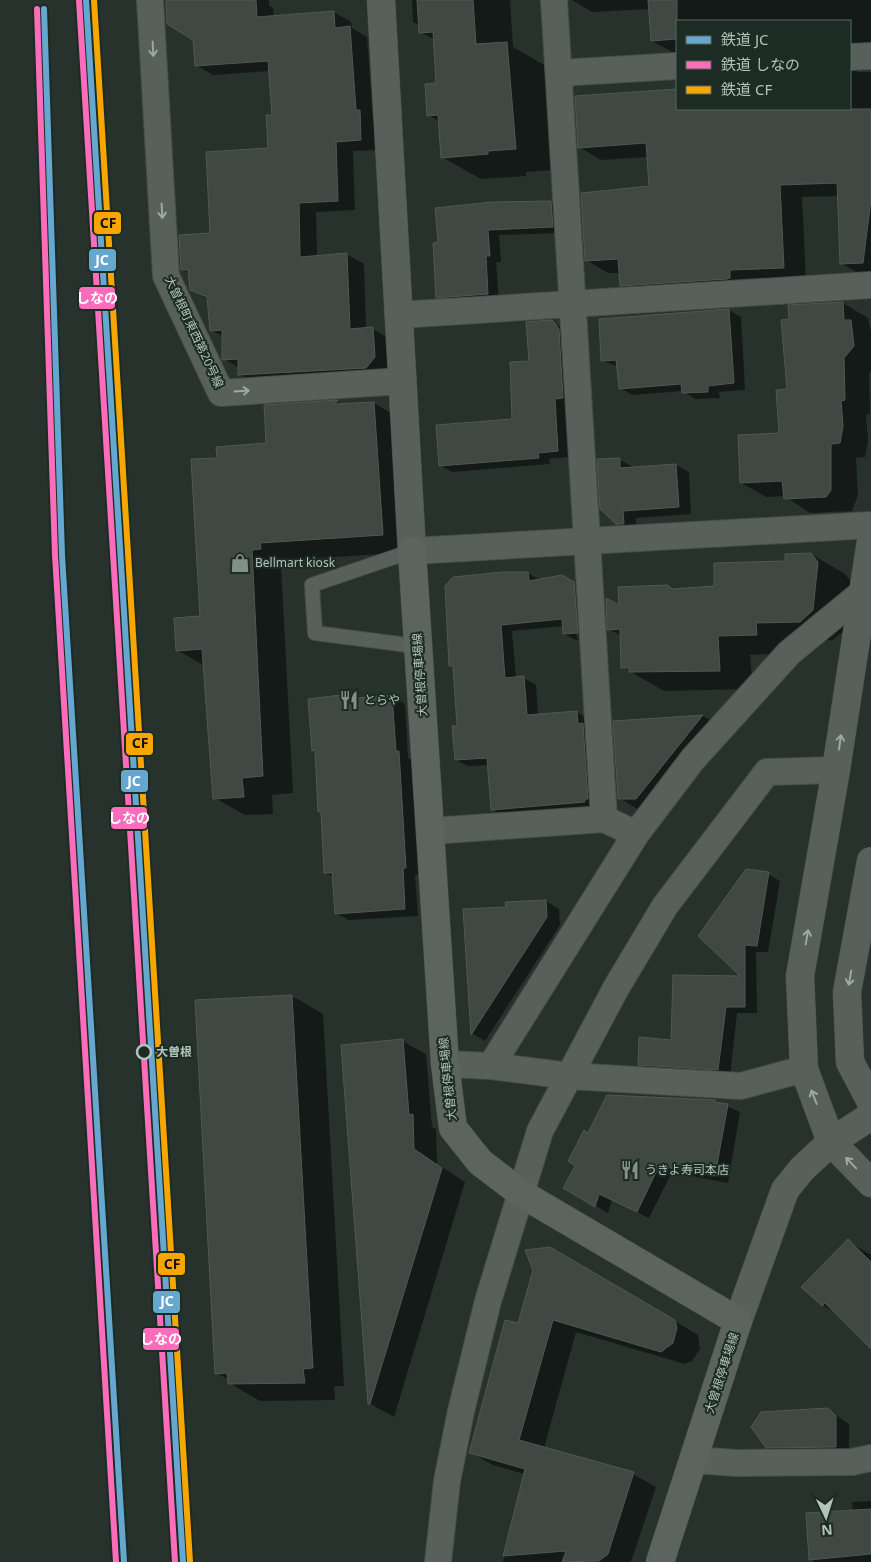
<svg xmlns="http://www.w3.org/2000/svg" width="871" height="1562" font-family="'Noto Sans','Noto Sans JP',sans-serif">
<style>
.shadow{fill:#0007}
.building{fill:#3f4843;stroke:#4f5954}
.lines{fill:none;stroke-linecap:round;stroke-linejoin:round}
.service-casing{stroke:#444d48;stroke-width:16}
.minor-casing{stroke:#444d48;stroke-width:28}
.tertiary-casing{stroke:#444d48;stroke-width:29}
.secondary-casing{stroke:#444d48;stroke-width:29}
.service{stroke:#57605b;stroke-width:14}
.minor{stroke:#57605b;stroke-width:26}
.tertiary{stroke:#57605b;stroke-width:28}
.secondary{stroke:#5c645f;stroke-width:28}
.rail-1-casing{stroke:#1c2b23;stroke-width:10}
.rail-2-casing{stroke:#1c2b23;stroke-width:10}
.rail-3-casing{stroke:#1c2b23;stroke-width:10}
.rail-1{stroke:#66a7cf;stroke-width:6}
.rail-2{stroke:#fb6dba;stroke-width:6}
.rail-3{stroke:#f7a600;stroke-width:6}
.oneway{stroke:#9aaaa2}
.stop-dot{fill:#1c2b23;stroke:#b1c3ba;stroke-width:2.5}
.labels{text-anchor:middle;stroke-width:4;stroke-linejoin:round;paint-order:stroke}
.street-label{font-size:12px;fill:#b1c3ba;stroke:#1c2b23}
.poi-label{font-size:12px;fill:#b1c3ba;stroke:#1c2b23;text-anchor:start}
.stop-label{font-size:12px;font-weight:bold;fill:#b1c3ba;stroke:#1c2b23;text-anchor:start}
.line-badge{stroke:#1c2b23;stroke-width:2}
.badge-label{font-size:14px;text-anchor:middle;font-weight:bold;fill:#fff}
.pale-badge-label{font-size:14px;text-anchor:middle;font-weight:bold;fill:#111}
</style>
<rect width="100%" height="100%" fill="#27322c"/>
<g class="shadow">
<polygon points="168,0 269,0 269,6 273,8 274,17 334,12 351,22 352,28 367,37 373,119 377,121 378,150 353,151 355,210 316,212 317,257 346,254 364,264 366,329 373,329 390,339 392,368 384,378 257,385 239,374 239,368 224,359 223,337 212,330 209,300 192,290 190,274 182,270 212,234 269,149 274,116 270,71 213,75 196,65 194,40"/>
<polygon points="412,0 510,0 513,47 546,66 554,170 526,172 526,176 481,179 442,157 440,122 428,115 438,84 435,40 420,32 420,26 413,22"/>
<polygon points="572,0 871,0 871,54 859,62 857,72 871,72 871,276 864,276 842,264 839,196 802,197 806,280 643,298 621,285 620,273 608,273 586,260 651,187 648,157 601,160 579,147 576,97 677,90 677,109 850,109 850,21 677,21 677,53 674,53 652,41 650,9 592,12"/>
<polygon points="551,203 562,209 564,233 499,235 501,262 496,262 499,300 448,303 437,297 434,244"/>
<polygon points="843,303 868,318 871,333 871,370 869,373 870,414 866,415 868,441 865,457 856,458 858,495 852,511 810,513 785,496 767,497 741,483 780,435 788,391"/>
<polygon points="729,310 741,317 745,390 719,392 720,398 695,399 683,391 632,395 620,388 618,367 602,360"/>
<polygon points="551,322 563,328 569,457 549,459 550,464 452,472 440,465 514,420 530,362"/>
<polygon points="338,402 344,405 374,403 404,421 413,552 290,560 290,566 281,566 293,793 272,795 273,814 245,815 215,798 205,666 177,650 202,618 218,459 267,444 265,406"/>
<polygon points="620,460 633,467 676,465 689,472 691,514 636,518 637,531 630,531 617,523"/>
<polygon points="811,554 845,574 851,582 846,629 833,640 789,642 789,653 750,655 753,689 664,691 622,667 621,636 609,629 620,607 674,590 716,588"/>
<polygon points="528,573 540,580 573,582 577,639 579,639 576,584 586,590 589,639 576,640 564,634 563,626 512,631 516,678 524,678 536,685 538,715 577,712 589,719 597,808 504,816 492,809 489,765 468,766 456,760 458,727 454,667 450,665"/>
<polygon points="357,695 364,699 392,697 405,704 408,758 412,760 418,875 415,875 418,916 349,920 336,913 333,877 326,873 322,812 319,811 317,752 313,750"/>
<polygon points="703,716 722,727 639,810 619,798 614,722"/>
<polygon points="768,874 780,881 768,952 756,952 757,1013 737,1013 730,1076 651,1071 639,1064 672,1042 743,977 700,936"/>
<polygon points="546,901 559,909 560,925 485,1041 473,1034 464,910 507,908"/>
<polygon points="292,996 323,1014 344,1386 334,1386 335,1400 260,1401 229,1383 229,1380 217,1373 196,1001"/>
<polygon points="402,1041 426,1054 432,1127 436,1129 437,1164 465,1182 394,1417 369,1403"/>
<polygon points="715,1101 740,1112 728,1183 672,1172 649,1218 612,1200 608,1213 565,1188 589,1135"/>
<polygon points="848,1241 871,1255 871,1348 837,1314 823,1305"/>
<polygon points="550,1248 698,1335 700,1349 692,1361 685,1364 576,1332 544,1448 633,1474 656,1487 631,1562 503,1562 525,1474 493,1465 470,1452"/>
<polygon points="827,1409 849,1424 849,1454 780,1455 766,1447"/>
<polygon points="871,1501 871,1562 815,1562 810,1559 853,1512 852,1502"/>
</g>
<g class="building">
<polygon points="166,0 256,0 257,17 334,11 335,28 350,26 356,110 360,110 361,140 336,142 338,201 299,203 300,257 347,253 350,329 373,327 375,357 366,368 238,375 238,359 222,360 222,330 210,331 207,297 190,290 188,270 181,270 179,235 210,233 206,152 268,148 266,115 272,115 268,61 195,66 193,40 167,24"/>
<polygon points="417,0 473,0 476,44 507,42 516,149 488,151 488,154 441,158 438,115 427,116 425,84 436,83 433,32 419,33"/>
<polygon points="648,0 677,0 677,39 651,41"/>
<polygon points="677,89 677,109 871,109 871,199 863,263 840,264 837,183 780,185 784,268 730,270 730,278 727,279 620,286 618,259 585,261 581,193 649,186 646,143 578,148 575,96"/>
<polygon points="551,201 553,227 488,230 490,256 486,256 488,294 436,298 433,243 438,242 435,208 492,202"/>
<polygon points="843,302 844,320 851,320 854,346 844,358 845,400 841,401 843,426 840,443 831,444 831,490 826,497 784,499 782,481 740,483 738,435 779,433 776,390 787,389 781,320 789,319 788,305"/>
<polygon points="729,309 734,383 708,386 708,392 682,393 681,384 619,389 616,360 601,361 599,319"/>
<polygon points="552,320 559,329 563,398 555,399 558,451 538,453 539,458 439,466 436,425 512,419 510,362 529,361 526,322"/>
<polygon points="338,400 335,404 374,402 383,535 260,543 261,549 252,550 263,776 242,778 244,797 213,799 202,649 176,651 174,618 200,616 191,459 217,458 216,447 266,443 264,405"/>
<polygon points="620,458 620,468 676,464 679,507 623,511 624,524 616,524 600,509 597,459"/>
<polygon points="811,553 818,562 813,610 800,622 756,623 757,635 718,636 720,671 629,672 629,668 621,668 620,629 607,630 606,598 619,605 618,587 668,585 672,589 714,586 714,563 785,561 785,554"/>
<polygon points="503,572 528,572 529,581 562,575 574,582 578,633 563,634 562,619 501,625 505,678 524,676 527,715 577,711 578,724 583,723 588,799 585,799 585,802 491,810 487,758 455,760 452,726 457,726 453,666 449,666 445,586 453,577"/>
<polygon points="357,693 357,698 392,695 396,751 399,751 406,868 403,868 405,909 335,914 332,873 324,873 321,811 318,812 315,750 312,751 308,699"/>
<polygon points="703,715 636,799 618,799 613,721"/>
<polygon points="746,869 769,872 757,946 745,945 745,1007 726,1007 718,1070 638,1065 639,1037 671,1040 673,975 740,976 698,936"/>
<polygon points="546,900 547,917 471,1035 463,909 506,907 505,902"/>
<polygon points="292,995 313,1368 303,1369 305,1383 228,1384 227,1373 215,1374 195,1000"/>
<polygon points="403,1039 409,1115 413,1114 414,1149 442,1168 370,1404 368,1404 341,1045"/>
<polygon points="607,1095 715,1100 715,1102 728,1104 715,1176 659,1166 637,1212 599,1194 595,1207 563,1188 575,1166 568,1161 584,1130 588,1133"/>
<polygon points="848,1239 871,1262 871,1349 825,1303 822,1306 801,1287"/>
<polygon points="550,1247 675,1320 677,1328 673,1343 661,1352 553,1320 519,1440 634,1472 608,1554 599,1561 562,1562 566,1551 503,1556 525,1469 469,1453 505,1320 518,1323 533,1270 525,1250"/>
<polygon points="828,1408 836,1416 836,1447 766,1448 751,1427 761,1412"/>
<polygon points="871,1509 871,1554 809,1560 806,1513"/>
</g>
<g class="lines">
<g class="service-casing">
<polyline id="service" points="412,551 312,585 315,633 400,644 418,648"/>
</g>
<g class="minor-casing">
<g id="minor">
<polyline points="150,0 166,276 221,393 403,381"/>
<polyline points="554,0 604,819 636,834"/>
<polyline points="850,57 871,56"/>
<polyline points="559,73 677,66"/>
<polyline points="399,315 871,285"/>
<polyline points="412,551 871,525"/>
<polyline points="431,831 604,819"/>
<polyline points="445,1064 491,1066 569,1076 741,1086 804,1069"/>
<polyline points="491,1066 636,834 693,759 789,653 862,593"/>
<polyline points="694,1460 736,1463 852,1462 871,1458"/>
<polyline points="438,1562 447,1481 461,1411 488,1301 540,1131 616,988 665,906 767,772 836,770"/>
</g>
</g>
<g class="tertiary-casing">
<g id="tertiary">
<polyline points="381,0 412,551"/>
<polyline points="871,541 836,770 800,976 804,1069 831,1142 871,1183"/>
<polyline points="871,861 847,992 850,1062 871,1102"/>
<polyline points="738,1321 785,1190 802,1169 831,1142 871,1116"/>
</g>
</g>
<g class="secondary-casing">
<polyline id="secondary" points="412,551 445,1064 453,1128 480,1162 522,1194 738,1321 660,1562"/>
</g>
<use href="#service" class="service"/>
<use href="#minor" class="minor"/>
<use href="#tertiary" class="tertiary"/>
<use href="#secondary" class="secondary"/>
<g class="rail-1-casing">
<g id="rail-1">
<polyline points="86,0 183,1562"/>
<polyline points="44,9 62,555 124,1562"/>
</g>
</g>
<g class="rail-2-casing">
<g id="rail-2">
<polyline points="79,0 175,1562"/>
<polyline points="37,9 55,555 116,1562"/>
</g>
</g>
<g class="rail-3-casing">
<polyline id="rail-3" points="94,0 190,1562"/>
</g>
<use href="#rail-1" class="rail-1"/>
<use href="#rail-2" class="rail-2"/>
<use href="#rail-3" class="rail-3"/>
</g>
<defs><path id="oneway-shaft" d="M-6 0H5M1.5-3L5.5 0L1.5 3" fill="none" stroke-width="1.6" stroke-linecap="round" stroke-linejoin="round" transform="scale(1.25)"/></defs>
<g class="oneway">
<use href="#oneway-shaft" transform="translate(153 49) rotate(87)"/>
<use href="#oneway-shaft" transform="translate(162 211) rotate(87)"/>
<use href="#oneway-shaft" transform="translate(242 391) rotate(-4)"/>
<use href="#oneway-shaft" transform="translate(840 742) rotate(-82)"/>
<use href="#oneway-shaft" transform="translate(807 937) rotate(-80)"/>
<use href="#oneway-shaft" transform="translate(850 978) rotate(100)"/>
<use href="#oneway-shaft" transform="translate(814 1097) rotate(-111)"/>
<use href="#oneway-shaft" transform="translate(851 1163) rotate(-134)"/>
</g>
<defs>
<g id="shop-bare" transform="scale(1.5)"><path d="M-5-2.5h2.3a2.7 3.5 0 0 1 5.4 0H5L5.5 6h-11ZM-1.5-2.5h3a1.5 2.3 0 0 0-3 0Z" fill="#819088" stroke="#1c2b23" stroke-width="2.5" paint-order="stroke"/></g>
<g id="restaurant-bare" transform="scale(1.5)"><path d="M-5-6h1v4h1v-4h1v4h1v-4h1v5L-1.5 .5V6h-2V.5L-5-1ZM5-6V6H3V1.5H1.5Q1.5-4 5-6Z" fill="#819088" stroke="#1c2b23" stroke-width="2.5" paint-order="stroke"/></g>
</defs>
<g fill-rule="evenodd">
<use href="#shop-bare" x="240" y="563"/>
<use href="#restaurant-bare" x="349" y="700"/>
<use href="#restaurant-bare" x="630" y="1170"/>
</g>
<circle class="stop-dot" cx="144" cy="1052" r="7"/>
<g class="labels">
<g class="street-label">
<text transform="translate(194 332) rotate(65)" y="4">大曽根町東西第20号線</text>
<text transform="translate(420 675) rotate(-94)" y="4">大曽根停車場線</text>
<text transform="translate(448 1079) rotate(-96)" y="4">大曽根停車場線</text>
<text transform="translate(722 1373) rotate(-72)" y="4">大曽根停車場線</text>
</g>
<g class="poi-label">
<text x="255" y="567">Bellmart kiosk</text>
<text x="364" y="704">とらや</text>
<text x="645" y="1174">うきよ寿司本店</text>
</g>
<g class="stop-label">
<text x="156" y="1056">大曽根</text>
</g>
</g>
<g class="line-badge">
<rect x="93" y="211" width="29" height="24" rx="5" fill="#f7a600"/>
<rect x="88" y="248" width="29" height="24" rx="5" fill="#66a7cf"/>
<rect x="78" y="286" width="38" height="24" rx="5" fill="#fb6dba"/>
<rect x="125" y="732" width="29" height="24" rx="5" fill="#f7a600"/>
<rect x="120" y="769" width="29" height="24" rx="5" fill="#66a7cf"/>
<rect x="110" y="806" width="38" height="24" rx="5" fill="#fb6dba"/>
<rect x="157" y="1252" width="29" height="24" rx="5" fill="#f7a600"/>
<rect x="152" y="1290" width="29" height="24" rx="5" fill="#66a7cf"/>
<rect x="142" y="1327" width="38" height="24" rx="5" fill="#fb6dba"/>
</g>
<g class="badge-label">
<text x="102" y="265">JC</text>
<text x="97" y="303">しなの</text>
<text x="134" y="786">JC</text>
<text x="129" y="823">しなの</text>
<text x="167" y="1306">JC</text>
<text x="161" y="1344">しなの</text>
</g>
<g class="pale-badge-label">
<text x="108" y="228">CF</text>
<text x="140" y="748">CF</text>
<text x="172" y="1269">CF</text>
</g>
<rect x="676" y="20" width="175" height="90" fill="#1c2b23" stroke="#58685f"/>
<rect x="686" y="36" width="25" height="8" fill="#66a7cf" stroke="#58685f"/>
<text x="721" y="45" font-size="15" fill="#b1c3ba">鉄道 JC</text>
<rect x="686" y="61" width="25" height="8" fill="#fb6dba" stroke="#58685f"/>
<text x="721" y="70" font-size="15" fill="#b1c3ba">鉄道 しなの</text>
<rect x="686" y="86" width="25" height="8" fill="#f7a600" stroke="#58685f"/>
<text x="721" y="95" font-size="15" fill="#b1c3ba">鉄道 CF</text>
<g transform="translate(826 1517) rotate(176)" stroke="#1c2b23" stroke-width="4" paint-order="stroke">
<path d="M0-4L9 19L0 12L-9 19Z" fill="#b1c3ba"/>
<text y="-8" font-size="14" font-weight="bold" text-anchor="middle" fill="#b1c3ba">N</text>
</g>
</svg>
